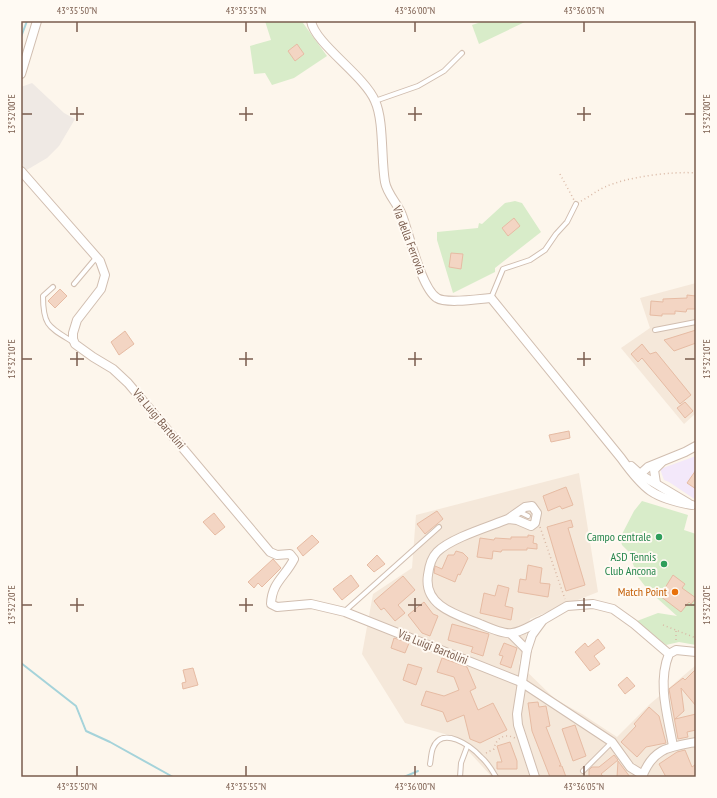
<svg xmlns="http://www.w3.org/2000/svg" width="717" height="798" font-family="'PT Sans Narrow',sans-serif">
<style>
.residential{fill:#f5e8da}
.industrial{fill:#efe9e4}
.education{fill:#f3e8fa}
.green{fill:#d8ecc9}
.lines{fill:none;stroke-linecap:round;stroke-linejoin:round}
.stream{stroke:#a5d3da;stroke-width:2}
.building{fill:#f3d5c3;stroke:#e6bba3}
.lane-casing{stroke:#d1beb0;stroke-width:6}
.street-casing{stroke:#d1beb0;stroke-width:10}
.path{stroke:#d9b8a5;stroke-width:1.5;stroke-dasharray:1 3;stroke-linecap:butt}
.lane{stroke:#fff;stroke-width:4}
.street{stroke:#fff;stroke-width:8}
.ticks{fill:none;stroke:#7a5c4d;stroke-width:1.5}
.leisure-dot{fill:#2e9e5b;stroke:#fffaf3;stroke-width:1.5}
.food-dot{fill:#e8710a;stroke:#fffaf3;stroke-width:1.5}
.labels{text-anchor:middle;stroke-width:4;stroke-linejoin:round;paint-order:stroke}
.street-label{font-size:12px;fill:#7a5c4d;stroke:#fffaf3}
.leisure-label{font-size:12px;fill:#27864d;stroke:#fffaf3;text-anchor:end}
.food-label{font-size:12px;fill:#c56008;stroke:#fffaf3;text-anchor:end}
.neatline{fill:none;stroke:#7a5c4d;stroke-width:1.5}
.ticks-label{font-size:10px;text-anchor:middle;fill:#7a5c4d}
</style>
<rect width="100%" height="100%" fill="#fdf6ec"/>
<g class="residential">
<polygon points="696,283 696,413 684,424 621,348 650,328 640,298"/>
<polygon points="579,473 598,592 530,619 519,664 555,699 582,714 617,737 650,704 696,665 696,777 492,777 460,742 452,736 405,723 362,654 373,594 412,568 416,515"/>
</g>
<polygon class="industrial" points="32,83 64,113 75,119 59,146 47,158 25,171 21,159 21,87"/>
<polygon class="education" points="696,456 696,500 669,482 664,480 660,469"/>
<g class="green">
<polygon points="265,21 305,21 303,23 327,56 294,78 272,85 265,73 254,74 250,46 271,40"/>
<polygon points="484,21 527,21 479,44 472,25"/>
<polygon points="515,201 522,203 541,232 495,268 495,272 453,293 437,240 437,232 478,228 479,223 482,224 505,203"/>
<polygon points="642,501 688,515 684,530 696,534 696,645 679,642 666,645 637,621 658,613 677,616 648,590 638,577 628,551 622,545 620,538 634,511"/>
</g>
<g class="lines">
<g class="stream">
<polyline points="21,37 27,21"/>
<polyline points="21,663 76,706 86,731 110,742 173,777"/>
<polyline points="404,777 418,771"/>
</g>
</g>
<g class="building">
<polygon points="297,44 304,54 295,61 288,51"/>
<polygon points="514,218 520,226 508,236 502,228"/>
<polygon points="451,253 463,254 461,269 449,267"/>
<polygon points="60,289 67,296 55,308 48,301"/>
<polygon points="687,295 696,296 696,309 687,309 686,312 675,311 675,314 662,314 662,316 650,315 651,301 663,302 663,299 687,298"/>
<polygon points="696,330 696,343 674,351 664,340"/>
<polygon points="125,331 134,344 119,355 111,342"/>
<polygon points="642,344 650,354 656,352 691,395 680,404 642,358 638,362 631,354"/>
<polygon points="685,402 693,411 685,418 677,408"/>
<polygon points="569,431 570,438 551,442 549,435"/>
<polygon points="696,470 696,489 687,483"/>
<polygon points="566,487 573,505 562,509 560,506 548,511 543,496"/>
<polygon points="437,511 443,519 425,534 417,524"/>
<polygon points="214,513 225,527 215,535 203,522"/>
<polygon points="571,520 573,527 568,528 585,585 566,591 547,527"/>
<polygon points="312,535 319,542 303,556 297,548"/>
<polygon points="528,535 534,536 533,543 537,544 537,549 527,548 527,550 502,550 501,552 493,551 492,559 477,557 480,538 494,540 495,538 511,539 511,537 528,537"/>
<polygon points="456,551 463,553 468,558 460,575 458,574 455,582 434,573 435,566 442,569 448,555 454,555"/>
<polygon points="377,555 385,564 374,572 367,565"/>
<polygon points="273,559 281,568 262,587 258,583 254,588 248,582"/>
<polygon points="528,565 542,568 540,583 550,584 548,597 518,592 520,579 526,580"/>
<polygon points="351,575 359,586 342,600 333,589"/>
<polygon points="673,575 685,584 682,588 696,598 691,604 689,602 681,612 660,596"/>
<polygon points="403,576 415,590 398,605 405,613 395,621 384,608 381,610 374,601"/>
<polygon points="498,585 509,588 505,606 513,608 511,620 480,613 484,593 495,596"/>
<polygon points="424,602 433,614 438,616 430,636 422,633 408,615"/>
<polygon points="452,624 489,634 483,656 471,652 473,647 448,640"/>
<polygon points="394,638 409,643 405,653 391,648"/>
<polygon points="598,639 605,648 594,656 600,664 590,671 575,652 585,643 588,647"/>
<polygon points="504,643 517,648 511,668 500,664 503,656 499,655"/>
<polygon points="442,658 467,667 476,688 470,691 478,710 493,703 507,730 480,743 470,739 464,715 447,722 443,712 421,705 426,691 444,696 459,690 454,677 437,672"/>
<polygon points="408,664 422,668 416,685 403,680"/>
<polygon points="193,668 198,685 183,689 182,683 186,682 183,670"/>
<polygon points="696,669 696,706 681,688 684,711 675,719 696,714 696,730 687,732 688,737 678,739 669,689 683,678 685,680"/>
<polygon points="627,677 635,686 625,694 618,685"/>
<polygon points="538,702 539,707 546,706 550,726 546,727 561,765 559,766 562,766 566,777 550,777 532,731 528,703"/>
<polygon points="649,707 659,716 666,743 646,747 637,757 621,742 636,726 634,724"/>
<polygon points="575,725 586,756 573,761 562,729"/>
<polygon points="510,742 517,761 517,769 497,769 497,762 502,762 497,746"/>
<polygon points="685,750 692,767 696,764 696,777 666,777 659,764 677,752"/>
<polygon points="614,755 618,760 601,774 604,777 589,777 589,770 592,767 599,767"/>
<polygon points="618,761 630,777 617,777"/>
</g>
<g class="lines">
<g class="lane-casing">
<g id="lane">
<polyline points="375,101 418,86 444,71 462,53"/>
<polyline points="74,284 95,259 94,256"/>
<path d="M 53,287 L 43,296 C 43,326 49,327 73,342"/>
<polyline points="491,298 503,269 530,260 545,250 556,234 567,222 576,204"/>
<polyline points="655,330 696,322"/>
<polyline points="518,511 528,516"/>
<polyline points="345,611 439,527"/>
<path d="M 430,764 C 431,759 431,753 433,748 C 442,725 471,746 481,757 C 487,762 492,770 496,777"/>
<polyline points="583,771 612,742"/>
<polyline points="460,777 461,763 467,747"/>
</g>
</g>
<g class="street-casing">
<g id="street">
<path d="M 311,21 C 315,44 364,75 375,101 C 384,120 381,160 385,182 C 387,194 398,204 402,215 C 409,233 421,288 437,298 C 446,304 479,299 491,298 L 621,458 C 644,490 653,498 692,505"/>
<polyline points="21,74 37,21"/>
<path d="M 21,171 L 100,261 L 105,275 L 101,289 L 77,320 L 73,333 L 73,339 L 75,344 L 93,357 L 113,369 L 128,383 L 270,552 L 277,555 L 290,554 L 294,559 C 285,577 272,582 271,604 L 277,607 L 311,604 L 345,612 L 521,682 L 612,742 L 630,767 L 643,775"/>
<polyline points="631,466 641,475 688,503"/>
<polyline points="637,477 648,467 685,452 696,446"/>
<polyline points="656,483 654,470 661,463"/>
<path d="M 508,519 L 525,507 L 532,506 L 537,513 L 535,523 L 531,526 L 517,520 L 508,519 C 488,527 451,538 437,552 C 431,558 429,567 428,575 C 423,606 457,615 480,624 C 487,627 505,635 512,633 C 522,632 533,624 543,620"/>
<polyline points="511,634 527,650"/>
<path d="M 673,746 C 668,717 657,683 669,654 L 676,650 L 696,652"/>
<polyline points="535,777 518,725 517,714 527,650 532,635 543,620 567,606 593,604 613,609 634,624 669,654"/>
<path d="M 642,777 C 653,748 669,747 696,742"/>
</g>
</g>
<g class="path">
<polyline points="560,174 574,200"/>
<path d="M 581,201 C 589,197 596,191 605,187 C 626,177 673,171 696,173"/>
<polyline points="540,527 565,599"/>
<polyline points="663,625 696,638"/>
<polyline points="676,631 676,643"/>
<path d="M 486,753 L 494,749 C 496,738 504,733 515,738"/>
</g>
<use href="#lane" class="lane"/>
<use href="#street" class="street"/>
</g>
<path class="ticks" d="M 77,22 L 77,32M 246,22 L 246,32M 415,22 L 415,32M 584,22 L 584,32M 77,107 L 77,121M 246,107 L 246,121M 415,107 L 415,121M 584,107 L 584,121M 22,114 L 32,114M 70,114 L 84,114M 239,114 L 253,114M 408,114 L 422,114M 577,114 L 591,114M 685,114 L 695,114M 77,352 L 77,366M 246,352 L 246,366M 415,352 L 415,366M 584,352 L 584,366M 22,359 L 32,359M 70,359 L 84,359M 239,359 L 253,359M 408,359 L 422,359M 577,359 L 591,359M 685,359 L 695,359M 77,598 L 77,612M 246,598 L 246,612M 415,598 L 415,612M 584,598 L 584,612M 22,605 L 32,605M 70,605 L 84,605M 239,605 L 253,605M 408,605 L 422,605M 577,605 L 591,605M 685,605 L 695,605M 77,766 L 77,776M 246,766 L 246,776M 415,766 L 415,776M 584,766 L 584,776"/>
<g class="leisure-dot">
<circle cx="659" cy="537" r="4"/>
<circle cx="664" cy="564" r="4"/>
</g>
<circle class="food-dot" cx="675" cy="592" r="4"/>
<g class="labels">
<g class="street-label">
<text transform="translate(409 240) rotate(69)" y="4">Via della Ferrovia</text>
<text transform="translate(159 419) rotate(50)" y="4">Via Luigi Bartolini</text>
<text transform="translate(433 647) rotate(22)" y="4">Via Luigi Bartolini</text>
</g>
<g class="leisure-label">
<text x="651" y="541">Campo centrale</text>
<text x="656" y="561">ASD Tennis<tspan x="656" dy="14">Club Ancona</tspan></text>
</g>
<g class="food-label">
<text x="667" y="596">Match Point</text>
</g>
</g>
<rect width="717" height="798" fill="none" stroke="#fffaf3" stroke-width="44"/>
<rect x="22" y="22" width="673" height="754" class="neatline"/>
<g class="ticks-label">
<text x="77" y="14">43°35'50"N</text>
<text x="246" y="14">43°35'55"N</text>
<text x="415" y="14">43°36'00"N</text>
<text x="584" y="14">43°36'05"N</text>
<text transform="translate(706 114) rotate(-90)" y="4">13°32'00"E</text>
<text transform="translate(11 114) rotate(-90)" y="4">13°32'00"E</text>
<text transform="translate(706 359) rotate(-90)" y="4">13°32'10"E</text>
<text transform="translate(11 359) rotate(-90)" y="4">13°32'10"E</text>
<text transform="translate(706 605) rotate(-90)" y="4">13°32'20"E</text>
<text transform="translate(11 605) rotate(-90)" y="4">13°32'20"E</text>
<text x="77" y="790">43°35'50"N</text>
<text x="246" y="790">43°35'55"N</text>
<text x="415" y="790">43°36'00"N</text>
<text x="584" y="790">43°36'05"N</text>
</g>
</svg>
